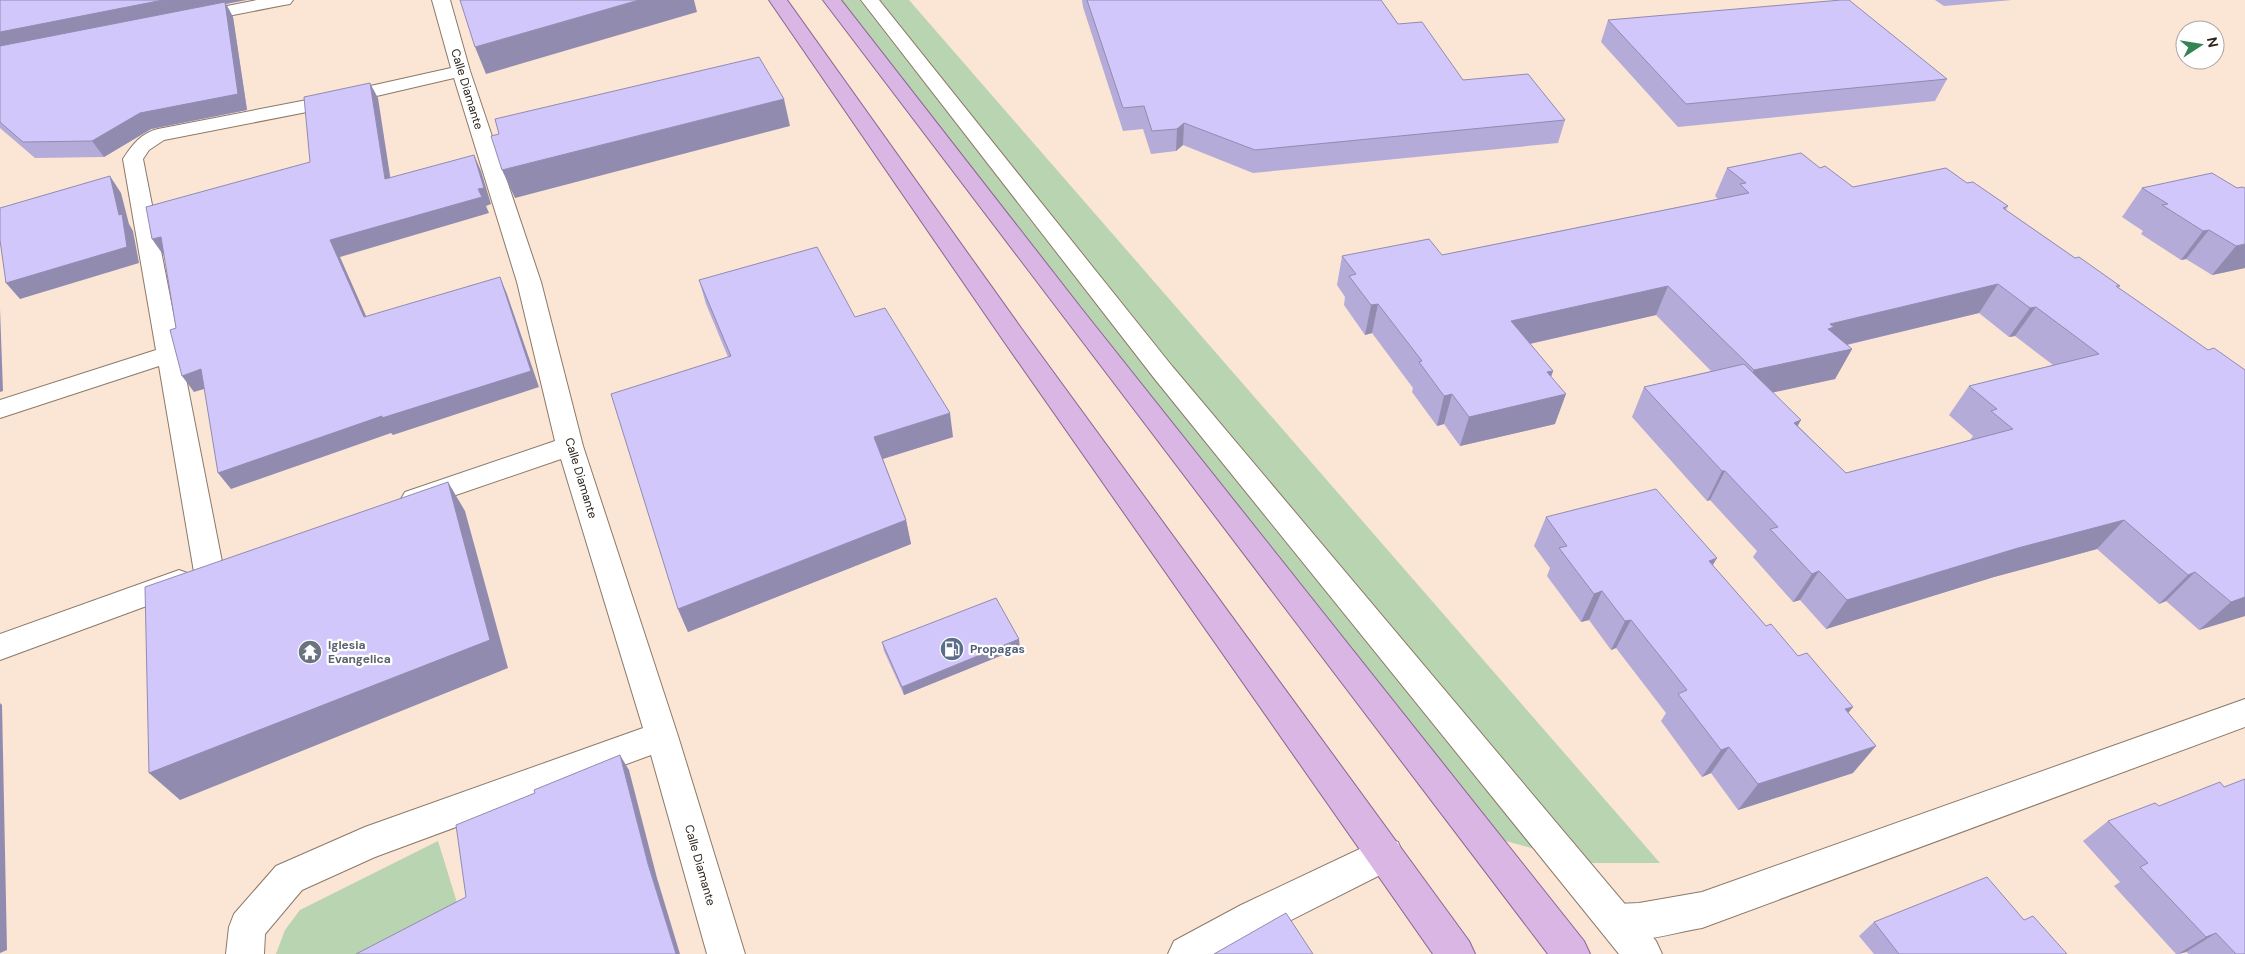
<svg xmlns="http://www.w3.org/2000/svg" width="2245" height="954" font-family="'DM Sans',sans-serif">
<style>
.green{fill:#b8d4b0}
.lines{fill:none;stroke-linecap:round;stroke-linejoin:round}
.minor-casing{stroke:#8c7969;stroke-width:2}
.tertiary-casing{stroke:#8c7969;stroke-width:2}
.primary-casing{stroke:#8c6492;stroke-width:2}
.minor{fill:#fff;fill-rule:evenodd}
.tertiary{fill:#fff;fill-rule:evenodd}
.primary{fill:#d9b6e3;fill-rule:evenodd}
.wall{fill:#b4abd8;fill-rule:evenodd}
.shaded-wall{fill:#928bb0}
.building{fill:#d1c7fb;stroke:#928bb0}
.labels{text-anchor:middle;stroke-width:4.5;stroke-linejoin:round;paint-order:stroke}
.street-label{font-size:12px;fill:#2c241d;stroke:#fff}
.worship-label{font-size:12px;font-weight:bold;fill:#5b616d;stroke:#fff;text-anchor:start}
.service-label{font-size:12px;font-weight:bold;fill:#4e5e75;stroke:#fff;text-anchor:start}
</style>
<rect width="100%" height="100%" fill="#fbe5d4"/>
<g class="green">
<polygon points="835,0 909,0 1660,863 1588,863 1502,840"/>
<polygon points="438,841 462,919 396,954 276,954 285,930 300,910"/>
</g>
<g class="lines">
<g class="minor-casing">
<g id="minor">
<polygon points="257,0 293,0 290,4 284,5 192,23 186,22 183,18 186,14 192,13"/>
<path d="M 432,0 L 450,0 L 470,71 L 541,282 L 583,446 L 678,736 L 745,954 L 707,954 L 651,755 L 375,857 L 302,890 L 265,934 L 264,954 L 226,954 L 229,927 L 234,914 L 276,866 L 365,827 L 643,728 L 561,459 L 415,509 L 405,506 L 401,499 L 405,492 L 555,441 L 517,282 L 454,78 L 312,111 L 164,140 L 149,150 L 143,159 L 224,572 L 219,580 L 209,584 L 199,580 L 194,572 L 159,366 L 0,418 L 0,400 L 156,350 L 123,159 C 132,145 141,133 158,129 L 312,99 L 451,68 Z"/>
<polygon points="179,570 190,574 194,582 190,590 0,660 0,634"/>
<path d="M 2245,699 L 2245,727 L 1702,928 C 1671,933 1634,947 1604,935 L 1599,922 L 1604,909 L 1617,904 L 1639,903 L 1702,892 Z"/>
<polygon points="1385,837 1398,842 1403,854 1398,866 1224,954 1168,954 1174,941 1241,905"/>
</g>
</g>
<g class="tertiary-casing">
<polygon id="tertiary" points="861,0 879,0 1172,366 1656,941 1662,954 1619,954 1154,378"/>
</g>
<g class="primary-casing">
<g id="primary">
<polygon points="769,0 787,0 1021,328 1469,941 1475,954 1433,954 1003,340"/>
<polygon points="823,0 841,0 1081,308 1584,941 1590,954 1548,954"/>
</g>
</g>
<use href="#minor" class="minor"/>
<use href="#tertiary" class="tertiary"/>
<use href="#primary" class="primary"/>
</g>
<g class="wall">
<polygon points="0,0 226,4 233,17 247,110 151,129 104,157 35,158 0,128"/>
<polygon points="1082,0 1381,0 1398,24 1463,80 1565,120 1558,143 1253,173 1183,145 1176,151 1151,154 1143,129 1123,131 1083,7"/>
<polygon points="1935,0 2012,0 1944,6"/>
<polygon points="1608,20 1947,79 1935,101 1678,127 1601,42"/>
<path d="M 1727,168 L 1820,168 L 1853,187 L 1967,183 L 2008,206 L 2006,210 L 2075,258 L 2120,286 L 2118,288 L 2245,616 L 2199,630 L 2166,601 L 2159,604 L 2097,549 L 1994,577 L 1826,629 L 1800,600 L 1793,602 L 1753,557 L 1757,551 L 1710,500 L 1707,501 L 1632,417 L 1644,387 L 1711,371 L 1656,315 L 1530,344 L 1553,371 L 1551,377 L 1555,424 L 1460,446 L 1444,424 L 1437,426 L 1412,392 L 1413,388 L 1372,333 L 1365,335 L 1344,305 L 1345,297 L 1337,285 L 1342,256 L 1442,255 L 1718,199 L 1715,196 ZM 1979,313 L 2009,337 L 2015,336 L 2053,365 L 1969,386 L 1949,415 L 1973,436 L 1970,440 L 1846,473 L 1798,426 L 1772,392 L 1835,379 L 1852,349 L 1847,345 Z"/>
<polygon points="2142,188 2245,188 2245,268 2212,275 2186,259 2181,260 2141,234 2143,231 2122,217"/>
<polygon points="699,280 855,317 953,437 883,459 906,520 911,544 688,632 678,609 728,357 706,304"/>
<polygon points="1546,517 1713,566 1766,626 1853,707 1848,713 1853,773 1738,810 1711,773 1702,777 1661,721 1666,713 1616,648 1611,650 1589,620 1581,622 1547,576 1550,568 1534,546"/>
<polygon points="882,642 1020,648 904,695 884,651"/>
<polygon points="2108,821 2245,954 2189,954 2186,952 2179,954 2176,954 2114,886 2120,882 2083,841"/>
<polygon points="2024,920 2067,954 1874,954 1859,936 1874,922"/>
</g>
<g class="shaded-wall">
<polygon points="163,0 247,0 226,4 233,17 247,110 151,129 104,157 92,141 0,50 0,32"/>
<polygon points="639,0 694,0 697,12 486,74 475,47"/>
<polygon points="370,83 378,98 393,195 385,179"/>
<polygon points="784,99 790,126 515,198 502,170"/>
<polygon points="1184,123 1183,145 1176,151 1177,129"/>
<polygon points="474,155 481,171 491,204 486,206 489,213 340,257 374,334 364,317 330,240 478,189"/>
<polygon points="110,176 121,193 129,224 133,231 139,263 20,299 6,283 119,215"/>
<polygon points="2209,230 2186,259 2181,260 2203,231"/>
<polygon points="161,237 173,253 164,256 152,239"/>
<polygon points="2245,244 2245,268 2212,275 2236,246"/>
<polygon points="500,277 507,294 539,387 393,435 391,433 231,489 218,473"/>
<polygon points="1998,284 1979,313 1820,351 1852,349 1835,379 1739,400 1754,370 1830,324"/>
<polygon points="1668,286 1656,315 1502,350 1511,321"/>
<polygon points="1378,304 1372,333 1365,335 1371,305"/>
<polygon points="2036,307 2015,336 2009,337 2030,308"/>
<polygon points="0,309 3,391 0,392"/>
<polygon points="201,369 214,386 194,392 182,376"/>
<polygon points="1553,371 1543,399 1566,394 1555,424 1460,446 1469,417 1547,372"/>
<polygon points="1452,394 1444,424 1437,426 1444,396"/>
<polygon points="950,413 953,437 879,460 874,437"/>
<polygon points="1801,420 1784,450 1794,423"/>
<polygon points="1722,471 1725,471 1710,500 1707,501"/>
<polygon points="448,482 465,511 508,668 180,800 149,773"/>
<polygon points="906,520 911,544 688,632 678,609"/>
<polygon points="2124,520 2097,549 1994,577 1826,629 1847,600 2018,548"/>
<polygon points="1717,558 1700,587 1709,561"/>
<polygon points="1819,571 1800,600 1793,602 1812,574"/>
<polygon points="2195,572 2166,601 2159,604 2188,575"/>
<polygon points="1602,591 1589,620 1581,622 1594,594"/>
<polygon points="2245,597 2245,616 2199,630 2231,602"/>
<polygon points="1631,620 1616,648 1611,650 1625,621"/>
<polygon points="1019,639 1020,648 904,695 902,687"/>
<polygon points="0,703 2,705 7,950 0,953"/>
<polygon points="1853,707 1831,734 1845,709"/>
<polygon points="1876,746 1853,773 1738,810 1758,784"/>
<polygon points="1729,747 1711,773 1702,777 1721,750"/>
<polygon points="620,755 629,770 657,878 680,954 676,954 648,864"/>
<polygon points="2216,933 2186,952 2178,954 2206,937"/>
</g>
<g class="building">
<polygon points="0,0 163,0 0,32"/>
<polygon points="460,0 639,0 475,47"/>
<polygon points="1087,0 1381,0 1398,24 1422,22 1463,80 1528,74 1565,120 1255,150 1184,123 1177,129 1152,131 1144,106 1123,108"/>
<polygon points="1841,0 1849,0 1947,79 1686,104 1608,20"/>
<polygon points="225,2 238,94 140,113 92,141 23,142 0,122 0,46"/>
<polygon points="759,57 784,99 502,170 491,136 499,134 495,119"/>
<polygon points="370,83 385,179 474,155 484,188 478,189 482,197 330,240 364,317 500,277 531,371 382,418 382,416 218,473 201,369 182,376 170,330 176,328 161,237 152,239 146,207 310,162 304,97"/>
<polygon points="1801,153 1820,168 1825,166 1853,187 1946,168 1967,183 1973,182 2008,206 2003,208 2075,258 2079,257 2120,286 2116,286 2208,350 2214,348 2245,370 2245,597 2231,602 2195,572 2188,575 2124,520 2018,548 1847,600 1819,571 1812,574 1770,529 1778,527 1725,471 1722,471 1644,387 1744,364 1801,420 1794,423 1846,473 2013,429 1991,411 1997,409 1969,386 2099,354 2036,307 2030,308 1998,284 1830,324 1834,327 1828,329 1852,349 1754,370 1668,286 1511,321 1553,371 1547,372 1566,394 1469,417 1452,394 1444,396 1419,362 1422,361 1378,304 1371,305 1349,276 1356,274 1342,256 1429,239 1442,255 1749,193 1740,184 1746,183 1727,168"/>
<polygon points="2212,173 2237,188 2242,187 2245,188 2245,244 2236,246 2209,230 2203,231 2162,205 2168,204 2142,188"/>
<polygon points="110,176 119,215 122,214 127,247 6,283 0,240 0,208"/>
<polygon points="817,247 855,317 885,308 950,413 874,437 906,520 678,609 611,394 731,356 699,280"/>
<polygon points="448,482 490,640 149,773 145,587"/>
<polygon points="1656,489 1717,558 1709,561 1766,626 1771,624 1798,656 1807,653 1853,707 1845,709 1876,746 1758,784 1729,747 1721,750 1678,694 1687,690 1631,620 1625,621 1602,591 1594,594 1559,548 1567,546 1546,517"/>
<polygon points="996,598 1019,639 902,687 882,642"/>
<polygon points="620,755 648,864 676,954 356,954 466,897 456,825 535,793 534,790"/>
<polygon points="2245,779 2245,954 2236,954 2216,933 2206,937 2140,867 2148,863 2108,821 2155,803 2159,806 2220,782 2224,787"/>
<polygon points="1987,877 2024,920 2033,916 2067,954 1899,954 1874,922"/>
<polygon points="1286,913 1313,954 1214,954"/>
</g>
<defs>
<g id="fuel-disc" transform="scale(1.25)"><circle r="9.5" fill="#5c6f8a" stroke="#fff"/><path d="M-5.5-6h7V0h2V4h1.3V-2.5L3-4.5l.8-.8L6-3V5H2.5V1h-1V6h-7ZM-4.2-4.7v3.2H.2V-4.7Z" fill="#fff"/></g>
<g id="temple-disc" transform="scale(1.25)"><circle r="9.5" fill="#6b7280" stroke="#fff"/><path d="M0-6L5-2H3V0L6.5 2.5H4V6H1.5V3h-3V6H-4V2.5H-6.5L-3 0V-2H-5Z" fill="#fff"/></g>
</defs>
<g fill-rule="evenodd">
<use href="#fuel-disc" x="952" y="649"/>
<use href="#temple-disc" x="310" y="652"/>
</g>
<g class="labels">
<g class="street-label">
<text transform="translate(467 89) rotate(73)" y="4">Calle Diamante</text>
<text transform="translate(581 478) rotate(73)" y="4">Calle Diamante</text>
<text transform="translate(700 865) rotate(74)" y="4">Calle Diamante</text>
</g>
<g class="worship-label">
<text x="328" y="649">Iglesia<tspan x="328" dy="14">Evangelica</tspan></text>
</g>
<g class="service-label">
<text x="970" y="653">Propagas</text>
</g>
</g>
<g transform="translate(2200 45) rotate(78)"><circle r="24" fill="#ffffff" stroke="#aba7a5"/>
<path d="M0-4L9 19L0 12L-9 19Z" fill="#348454"/>
<text y="-8" font-size="14" font-weight="bold" text-anchor="middle" fill="#2c241d">N</text>
</g>
</svg>
